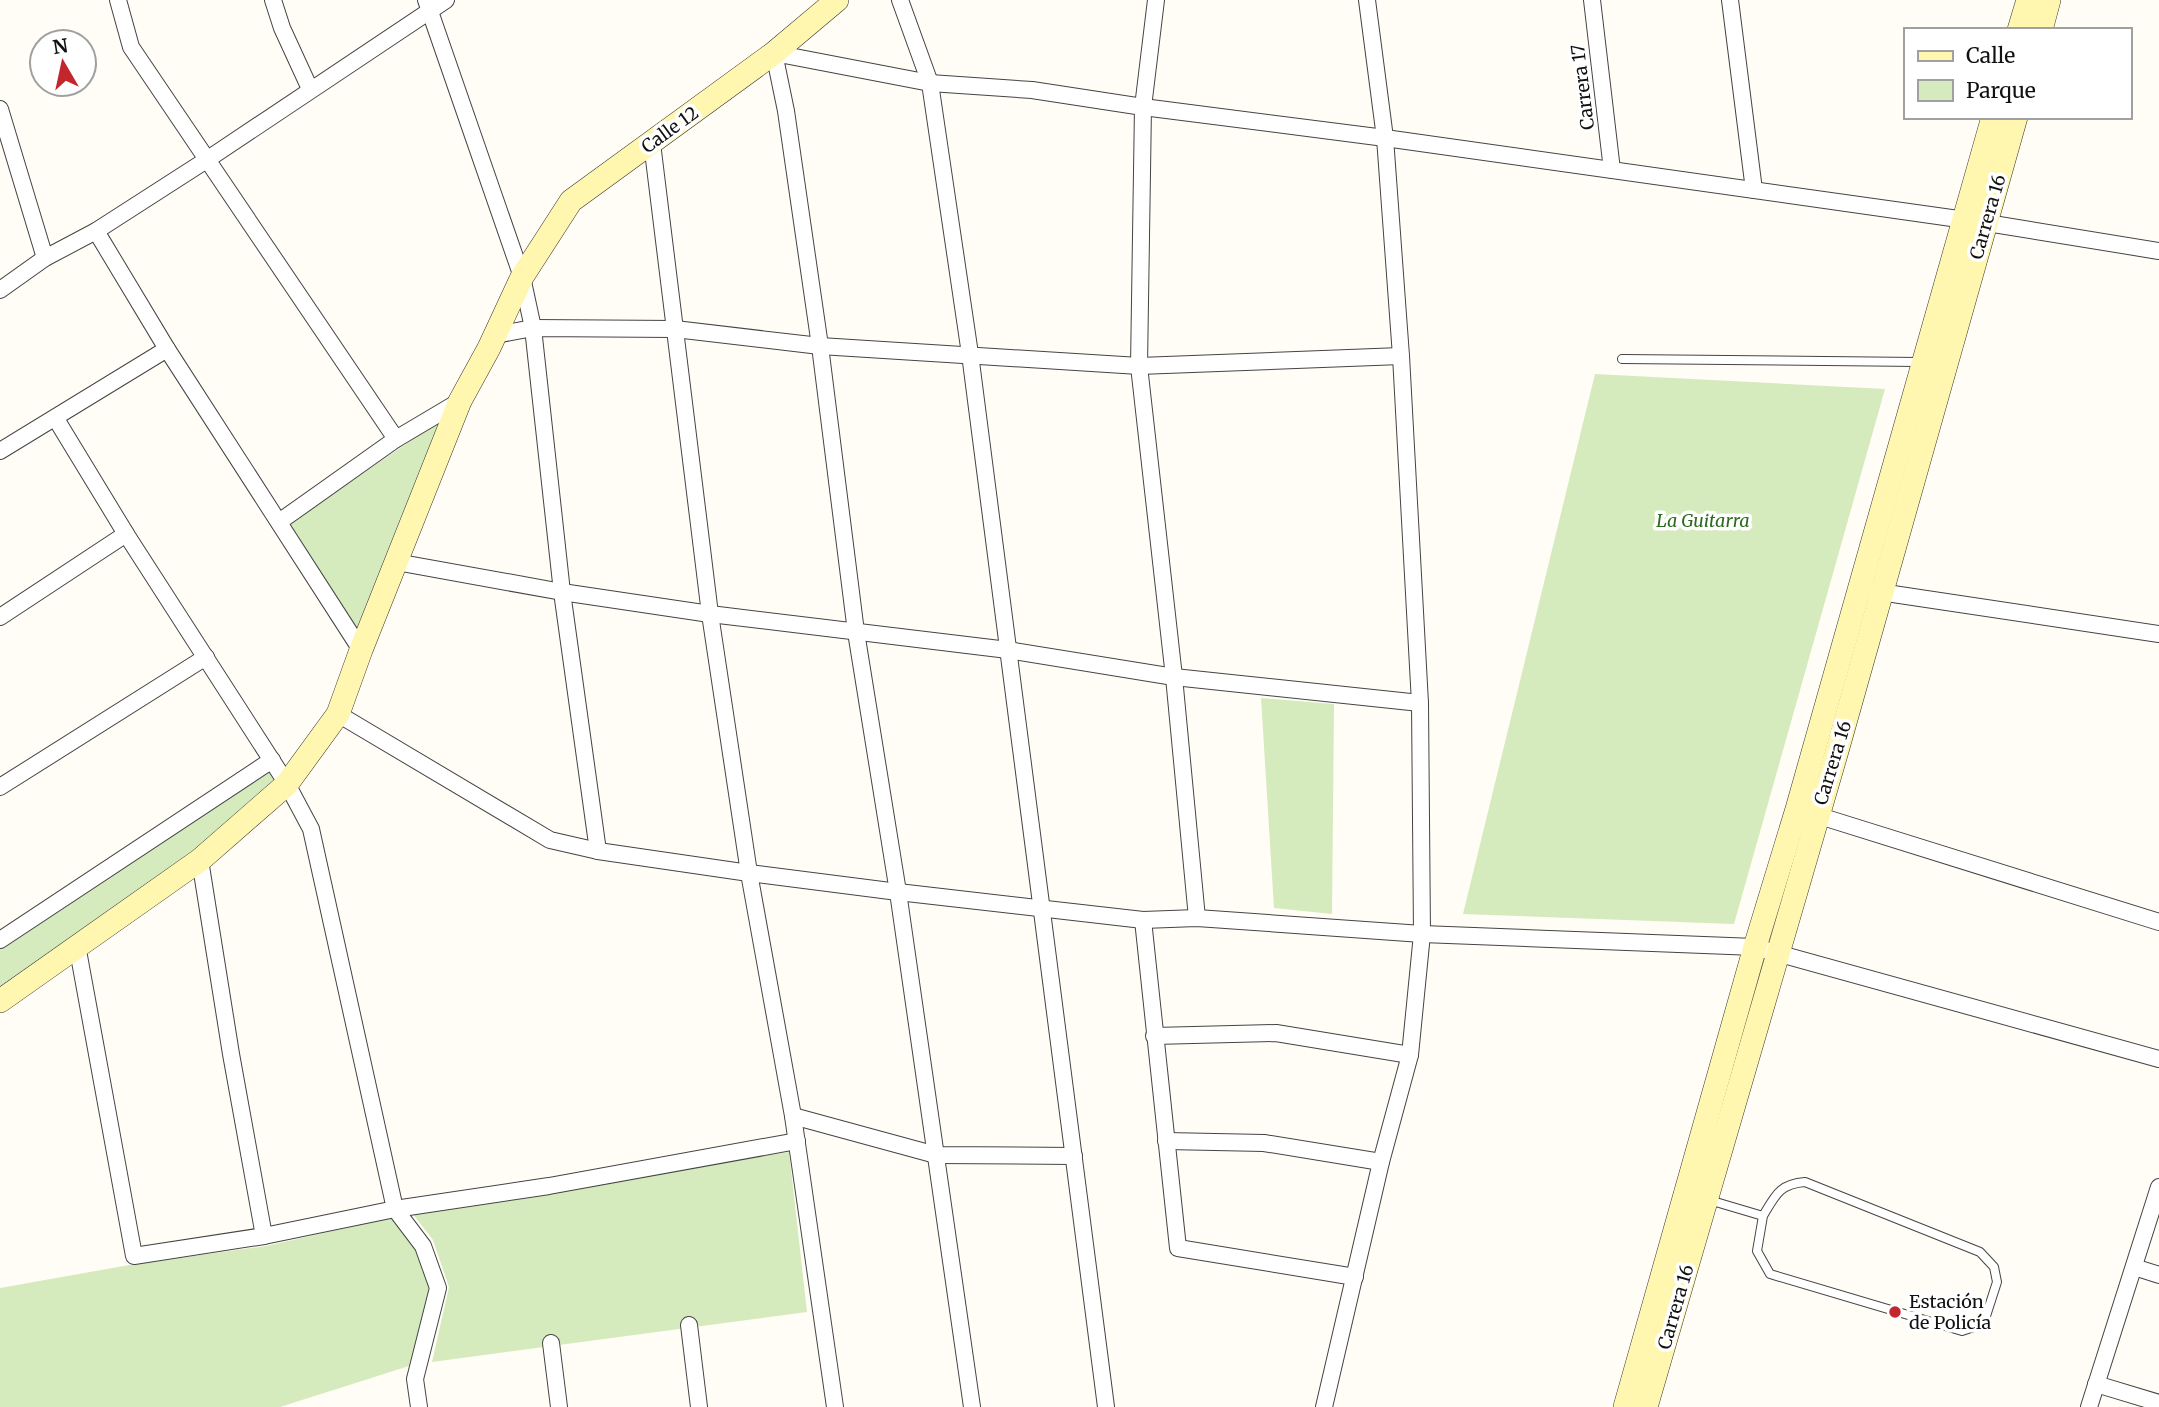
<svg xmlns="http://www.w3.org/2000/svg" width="2159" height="1407" font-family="Merriweather,serif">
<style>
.green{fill:#d5ebbd}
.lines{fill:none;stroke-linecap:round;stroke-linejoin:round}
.service-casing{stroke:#444;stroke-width:10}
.minor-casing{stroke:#444;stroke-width:18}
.secondary-casing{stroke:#333;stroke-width:24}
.service{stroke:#fff;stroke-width:8}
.minor{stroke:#fff;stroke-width:16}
.secondary{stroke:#fff6b0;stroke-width:23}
.poi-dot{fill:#c4262e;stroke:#fff;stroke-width:2.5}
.labels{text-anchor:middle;stroke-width:7;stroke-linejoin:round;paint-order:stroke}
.street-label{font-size:18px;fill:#111;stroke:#fff}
.park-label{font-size:18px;font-style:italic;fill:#2f6b1f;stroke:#fff}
.poi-label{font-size:18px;fill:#111;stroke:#fff;text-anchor:start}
</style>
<rect width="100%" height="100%" fill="#fffdf5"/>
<g class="green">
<polygon points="1595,374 1885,389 1734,924 1463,914"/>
<polygon points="442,419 358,631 290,524"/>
<polygon points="1261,698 1334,704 1332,914 1274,908"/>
<polygon points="269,768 276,782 192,852 0,986 0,946"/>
<polygon points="789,1152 807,1312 432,1362 449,1287 433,1240 412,1213"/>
<polygon points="391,1218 415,1250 430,1287 409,1366 280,1407 0,1407 0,1288 135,1264 266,1246"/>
</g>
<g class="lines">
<g class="service-casing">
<g id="service">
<polyline points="1622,359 1919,362"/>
<path d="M 1709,1200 L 1763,1216 C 1775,1196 1779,1184 1805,1182 L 1980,1252 L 1994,1267 L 1997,1282 L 1986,1316 L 1977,1326 L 1962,1331 L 1770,1274 L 1757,1251 L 1763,1216"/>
</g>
</g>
<g class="minor-casing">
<g id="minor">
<polyline points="118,0 131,47 396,439"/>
<polyline points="273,0 282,28 310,89"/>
<polyline points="426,0 522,277 533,328 562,592 598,851"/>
<polyline points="900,0 930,83 970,354 1106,1407"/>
<polyline points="1156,0 1143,107 1139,366 1174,677 1197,918"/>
<polyline points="1592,0 1612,170"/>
<polyline points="1730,0 1754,190"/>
<polyline points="0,109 45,258"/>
<polyline points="652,143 710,614 749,873 793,1116 835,1407"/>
<polyline points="96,231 167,349 361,650"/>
<polyline points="0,290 45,258 96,231 208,159 446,0"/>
<polyline points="495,335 533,328 675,329 820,346 1139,366 1401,356"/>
<polyline points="56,419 126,534 287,784 311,829 395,1209 423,1246 438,1288 415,1379 419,1407"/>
<polyline points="0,451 167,349"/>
<polyline points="279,522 396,439 460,401"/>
<polyline points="396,562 562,592 710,614 1008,650 1174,677 1420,703"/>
<polyline points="1873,591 2159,634"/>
<polyline points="0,617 126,534"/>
<polyline points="338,714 550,840 598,851 749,873 898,892 1143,920 1197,918 1422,934 1755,947 2159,1059"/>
<polyline points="0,787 206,657"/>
<polyline points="1810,813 2159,922"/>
<polyline points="200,860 231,1054 264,1236"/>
<polyline points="1143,920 1178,1248 1355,1277"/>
<polyline points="0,940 272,760"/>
<polyline points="77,945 134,1256 264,1236 395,1209 549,1186 797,1141"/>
<polyline points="1154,1036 1276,1033 1410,1055"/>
<polyline points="793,1116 936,1155 1074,1156"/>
<polyline points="1166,1141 1264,1143 1381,1162"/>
<polyline points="2134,1267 2159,1275"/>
<polyline points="689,1325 699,1407"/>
<polyline points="551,1343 559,1407"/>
<polyline points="2096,1384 2159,1403"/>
<polyline points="972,1407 898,892 856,632 820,346 786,111 774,53 930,83 1032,90 1143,107 1385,138 1987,223 2159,251"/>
<polyline points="1324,1407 1381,1162 1410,1055 1422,934 1420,703 1401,356 1385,138 1367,0"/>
<polyline points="2089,1407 2159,1187"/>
</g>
</g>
<g class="secondary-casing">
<g id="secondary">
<polyline points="2019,30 2028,0"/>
<polyline points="2041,30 2049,0"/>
<polyline points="0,1001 200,860 287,784 338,714 361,650 460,401 489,348 522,277 571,201 774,53 837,0"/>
<polyline points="1625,1407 1755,947 1797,809 1993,117"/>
<path d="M 1646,1407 C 1773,978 1896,548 2016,117"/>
</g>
</g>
<use href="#service" class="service"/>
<use href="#minor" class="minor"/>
<use href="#secondary" class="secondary"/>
</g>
<circle class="poi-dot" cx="1895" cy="1312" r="7"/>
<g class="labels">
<g class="street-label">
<text transform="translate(1583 87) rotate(-97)" y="6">Carrera 17</text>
<text transform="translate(670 130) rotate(-36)" y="6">Calle 12</text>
<text transform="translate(1988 217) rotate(-74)" y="6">Carrera 16</text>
<text transform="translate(1833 763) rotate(-73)" y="6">Carrera 16</text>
<text transform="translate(1676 1307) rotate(-74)" y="6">Carrera 16</text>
</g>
<g class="park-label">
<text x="1703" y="527">La Guitarra</text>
</g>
<g class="poi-label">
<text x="1909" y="1308">Estación<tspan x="1909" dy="21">de Policía</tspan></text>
</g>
</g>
<rect x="1904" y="28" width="228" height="91" fill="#ffffff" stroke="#a0a0a0" stroke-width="2"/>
<rect x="1918" y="51" width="35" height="10" fill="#fff6b0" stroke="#a0a0a0" stroke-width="2"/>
<text x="1966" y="63" font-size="21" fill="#111111">Calle</text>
<rect x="1918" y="80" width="35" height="21" fill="#d5ebbd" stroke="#a0a0a0" stroke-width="2"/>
<text x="1966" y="98" font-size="21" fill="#111111">Parque</text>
<g transform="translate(63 63) rotate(351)"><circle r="33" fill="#ffffff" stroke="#a0a0a0" stroke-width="2"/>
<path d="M0-5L12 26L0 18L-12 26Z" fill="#c4262e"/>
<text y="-10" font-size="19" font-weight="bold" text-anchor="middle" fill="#111111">N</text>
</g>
</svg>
